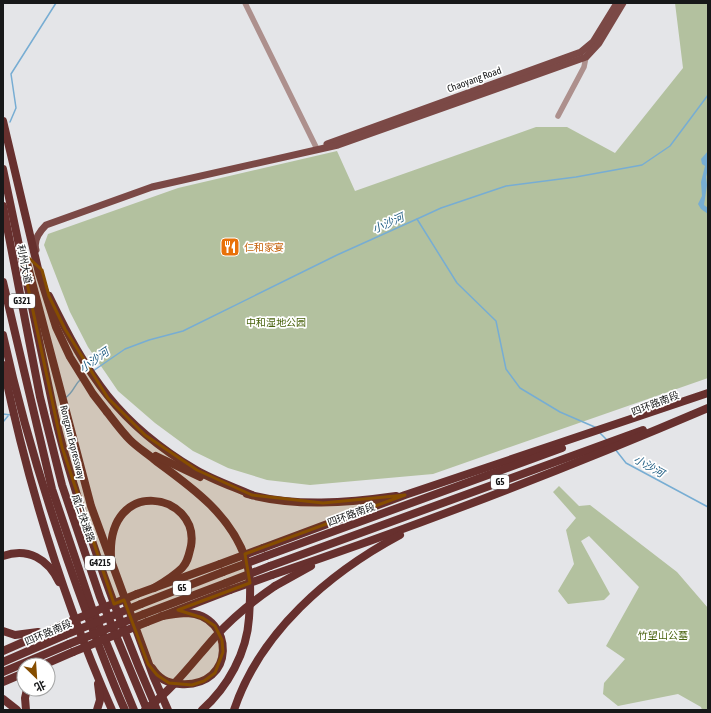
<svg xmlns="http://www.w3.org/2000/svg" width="711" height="713" font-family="'Asap Condensed','Noto Sans SC',sans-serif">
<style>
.green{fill:#b3c19f}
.water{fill:#77add3}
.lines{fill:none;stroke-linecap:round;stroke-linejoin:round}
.stream{stroke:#77add3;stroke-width:1.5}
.minor{stroke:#ad908d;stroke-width:5.5}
.major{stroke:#7b4946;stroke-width:7}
.highway{stroke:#67302e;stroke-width:8}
.highway-bridge{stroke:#67302e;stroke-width:8}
.marked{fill:#864d00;fill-opacity:0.2;stroke:#864d00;stroke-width:3;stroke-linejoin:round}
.labels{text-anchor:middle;stroke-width:3.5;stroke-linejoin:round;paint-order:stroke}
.shield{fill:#fff;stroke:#5d5d5e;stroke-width:1}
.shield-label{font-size:9px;font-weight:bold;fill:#171819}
.street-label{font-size:10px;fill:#171819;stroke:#fff}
.food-label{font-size:10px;fill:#c56008;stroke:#fff;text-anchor:start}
.park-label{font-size:10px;fill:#48620d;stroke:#fff}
.water-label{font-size:11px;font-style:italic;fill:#1b5a80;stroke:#fff}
</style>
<rect width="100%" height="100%" fill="#e4e5e8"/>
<g class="green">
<polygon points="675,3 708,3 708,378 433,474 310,485 267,480 228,468 193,451 155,423 118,391 88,347 70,312 44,245 48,234 178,188 337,151 355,191 536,127 567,127 615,153 683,68"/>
<polygon points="559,486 579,506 590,505 677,572 708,608 708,710 702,710 701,707 678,694 618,706 603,694 604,683 625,659 606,646 639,587 589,536 581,541 610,594 604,600 568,604 558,591 574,564 566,530 576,518 553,492"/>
</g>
<polygon class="water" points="708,151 708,169 706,177 707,185 704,205 708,208 708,214 701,209 698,204 702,196 701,182 705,166 702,164 701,159"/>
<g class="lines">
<g class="stream">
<polyline points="10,122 16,108 11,74 56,3"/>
<polyline points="417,219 441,208 506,186 576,177 642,165 670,146 708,95"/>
<polyline points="93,371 125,349 149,340 183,331 337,255 417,219 457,283 496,321 506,369 520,388 560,412 597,428"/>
<path d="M 65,398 C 74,392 74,385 80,380"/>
<polyline points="3,414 11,415"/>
<polyline points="3,422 8,416"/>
<polyline points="600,433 607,440"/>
<polyline points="615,449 626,463 708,507"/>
</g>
<g class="minor">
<polyline points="245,3 317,149"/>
<polyline points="558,116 584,67 586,57"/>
</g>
<g class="major">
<polyline points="327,144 581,52 593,42 617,3"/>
<path d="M 36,250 C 33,240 39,232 46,225 L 152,187 L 338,145 L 586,57 L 599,43 L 623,3"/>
</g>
<g class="highway">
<polyline points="3,206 40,397 62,485 100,597 147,710"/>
<polyline points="26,259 91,506 154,678 168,710"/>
<polyline points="3,282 52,489 92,608 134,710"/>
<path d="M 49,296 C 88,376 117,423 196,470 C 213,480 234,487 252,495"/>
<path d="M 3,335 C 24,430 53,523 87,614 C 99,646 111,679 125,710"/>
<path d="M 3,365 C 27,480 64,602 112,710"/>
<path d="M 54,412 C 63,452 75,490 88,529 C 108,590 131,651 157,710"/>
<path d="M 107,412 C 114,421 122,432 130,440 C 138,448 148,454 156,461 C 193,488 231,515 246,560 C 252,579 250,599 249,618 C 247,652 228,687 202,710"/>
<polyline points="156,456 200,477"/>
<path d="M 247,494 C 295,507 347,503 396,496"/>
<polyline points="263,548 405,495 708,393"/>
<path d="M 3,556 C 28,547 48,559 59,582"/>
<polyline points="266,556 562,448"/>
<path d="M 111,557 C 107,475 200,493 191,546 C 189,554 188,562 182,568 C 174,576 164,582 154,588"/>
<polyline points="270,566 643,430"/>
<path d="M 272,575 C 420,525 565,469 708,408"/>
<polyline points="275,586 311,566"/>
<polyline points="137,594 220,564"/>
<polyline points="141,604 223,572"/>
<polyline points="144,614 226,583"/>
<polyline points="147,622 230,590"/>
<polyline points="3,631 15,635 38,632"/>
<polyline points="3,651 62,625"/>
<polyline points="3,662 65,635"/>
<polyline points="43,665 73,652"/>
<path d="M 152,668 C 159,679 167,683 180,684 C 237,688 235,615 187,613 C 179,613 170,615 162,616"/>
<polyline points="3,672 69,644"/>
<polyline points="3,682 24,673"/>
<polyline points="3,699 17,710"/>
<polyline points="26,710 25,698 27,689"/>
<polyline points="97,710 100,700 98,684"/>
<path d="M 234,710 C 260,632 329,573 400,535"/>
</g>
<g class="highway-bridge">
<polyline points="3,121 39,273 56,327 70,357 93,394 107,412"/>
<polyline points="3,169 54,412"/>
<polyline points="220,564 263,548"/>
<polyline points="223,572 266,556"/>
<polyline points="226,583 270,566"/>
<polyline points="230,590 272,575"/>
<polyline points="62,625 137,594"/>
<polyline points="65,635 141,604"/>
<polyline points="69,644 144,614"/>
<polyline points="73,652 147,622"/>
<path d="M 145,710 C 173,689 192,663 215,637 C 232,618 253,601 275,586"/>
</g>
</g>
<path class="marked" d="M 20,250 L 42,270 L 49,296 L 65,329 L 108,398 L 145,435 L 197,470 L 252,495 L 323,503 L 405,495 L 245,554 L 250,583 L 178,610 L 203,618 L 215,626 L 222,640 L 223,652 L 215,673 L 204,681 L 192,685 L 169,683 L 157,675 L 148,664 L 124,600 L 114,604 L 62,447 Z"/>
<defs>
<g id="restaurant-square" transform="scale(1)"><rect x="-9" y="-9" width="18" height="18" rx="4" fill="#e8710a" stroke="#fff"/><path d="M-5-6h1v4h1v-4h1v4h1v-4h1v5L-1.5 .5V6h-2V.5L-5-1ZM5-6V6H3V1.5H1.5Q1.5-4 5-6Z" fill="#fff"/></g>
</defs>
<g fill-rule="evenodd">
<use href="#restaurant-square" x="230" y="247"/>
</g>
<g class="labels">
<g class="shield">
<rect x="9" y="294" width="26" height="14" rx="3"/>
<rect x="491" y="475" width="18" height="14" rx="3"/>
<rect x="85" y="556" width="30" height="14" rx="3"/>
<rect x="173" y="581" width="18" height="14" rx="3"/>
</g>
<g class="shield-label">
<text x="22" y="304">G321</text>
<text x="500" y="485">G5</text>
<text x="100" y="566">G4215</text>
<text x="182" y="591">G5</text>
</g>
<g class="street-label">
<text transform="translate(474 79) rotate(-20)" y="4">Chaoyang Road</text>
<text transform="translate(25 264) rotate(79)" y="4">利州大道</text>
<text transform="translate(655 403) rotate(-21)" y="4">四环路南段</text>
<text transform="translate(73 442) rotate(76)" y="4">Rongzun Expressway</text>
<text transform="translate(351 514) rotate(-20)" y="4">四环路南段</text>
<text transform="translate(84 518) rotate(71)" y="4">成仁快速路</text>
<text transform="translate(48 632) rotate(-23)" y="4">四环路南段</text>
</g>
<g class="food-label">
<text x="244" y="251">仁和家宴</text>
</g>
<g class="park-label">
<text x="276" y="326">中和湿地公园</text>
<text x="663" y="639">竹望山公墓</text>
</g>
<g class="water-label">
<text transform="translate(388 223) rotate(-24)" y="4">小沙河</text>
<text transform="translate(94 360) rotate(-35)" y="4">小沙河</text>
<text transform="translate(649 466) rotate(29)" y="4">小沙河</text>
</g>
</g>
<rect width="711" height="713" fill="none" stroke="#171819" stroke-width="8"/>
<g transform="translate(36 677) rotate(155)"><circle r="19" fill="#ffffff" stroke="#a2a3a3"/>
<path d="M0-3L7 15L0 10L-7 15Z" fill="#864d00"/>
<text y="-6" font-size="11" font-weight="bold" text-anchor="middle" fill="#171819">北</text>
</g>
</svg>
